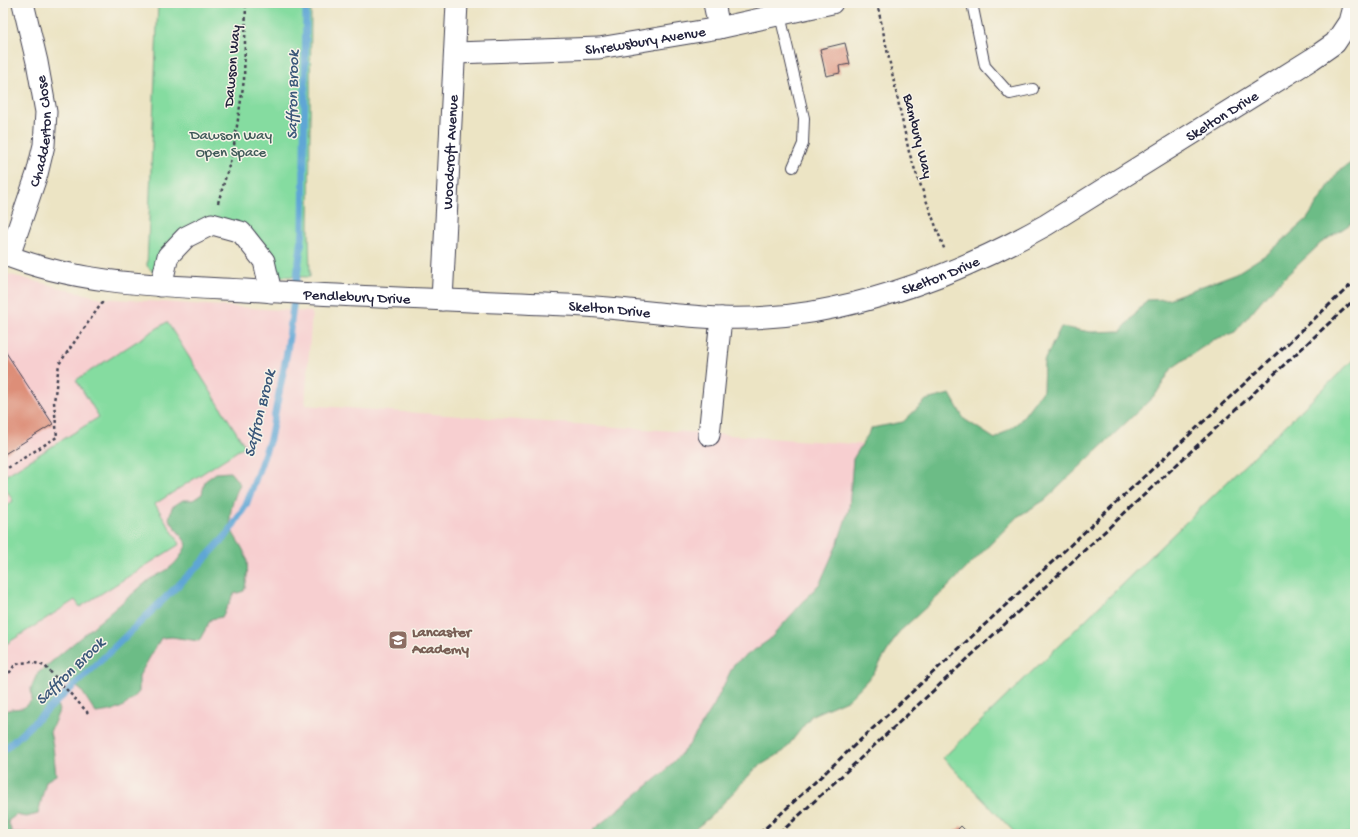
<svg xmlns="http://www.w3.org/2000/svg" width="1358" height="837" font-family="'Gochi Hand',sans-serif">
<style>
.built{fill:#f7cfd0}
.green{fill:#85dca0;stroke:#547f6e}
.forest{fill:#6cbc86;stroke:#476f60}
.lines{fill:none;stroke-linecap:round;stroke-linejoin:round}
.stream{stroke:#5fa6d5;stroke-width:7}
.building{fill:#dd8e78}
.service-casing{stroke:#403f50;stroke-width:12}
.minor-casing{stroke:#403f50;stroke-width:23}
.path{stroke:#403f50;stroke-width:2.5;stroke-dasharray:3 3;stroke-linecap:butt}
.service{stroke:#fff;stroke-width:10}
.minor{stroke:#fff;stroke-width:21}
.rail{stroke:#22223b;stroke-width:3;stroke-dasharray:6 3;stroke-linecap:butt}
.labels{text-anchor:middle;stroke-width:3;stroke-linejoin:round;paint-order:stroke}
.street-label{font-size:15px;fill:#22223b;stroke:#f7f3e8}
.park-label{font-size:15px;fill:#405a59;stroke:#f7f3e8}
.education-label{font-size:15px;font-weight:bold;fill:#785e54;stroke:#f7f3e8;text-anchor:start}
.water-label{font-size:16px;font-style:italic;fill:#3a5779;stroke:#f7f3e8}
</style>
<rect width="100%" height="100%" fill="#f7f3e8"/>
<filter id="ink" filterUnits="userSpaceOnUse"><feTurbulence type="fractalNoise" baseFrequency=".025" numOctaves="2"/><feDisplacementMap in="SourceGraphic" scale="8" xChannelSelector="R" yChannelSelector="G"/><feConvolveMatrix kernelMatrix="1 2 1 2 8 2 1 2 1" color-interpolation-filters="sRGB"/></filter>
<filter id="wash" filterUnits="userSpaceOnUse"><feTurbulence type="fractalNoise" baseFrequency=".012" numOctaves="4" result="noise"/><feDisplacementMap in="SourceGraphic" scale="16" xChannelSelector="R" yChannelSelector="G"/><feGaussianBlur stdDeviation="0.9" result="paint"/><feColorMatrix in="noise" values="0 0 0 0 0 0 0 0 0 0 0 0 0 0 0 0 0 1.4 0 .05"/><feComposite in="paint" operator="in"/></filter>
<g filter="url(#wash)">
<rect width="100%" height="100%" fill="#ece4c4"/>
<polygon class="built" points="3,273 101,298 312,312 305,405 869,445 954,461 615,834 3,834"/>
<g class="green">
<polygon points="158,3 311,3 309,232 310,277 275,276 212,221 159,278 147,266"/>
<polygon points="167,322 245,446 155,504 180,544 80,607 75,600 3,646 3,508 13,501 3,484 3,477 99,417 76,380"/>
<polygon points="1355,358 1355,834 1016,834 943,758"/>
</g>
<g class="forest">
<polygon points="1355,160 1355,221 1321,243 1266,295 1235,332 1213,340 1172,368 1156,394 1045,500 1017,517 945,590 899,632 874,673 849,699 812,715 784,751 756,768 711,816 689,834 591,834 593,830 663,773 689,745 714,705 734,664 769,640 820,583 838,542 849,509 853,459 872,428 903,422 926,400 950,394 964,419 995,439 1019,422 1043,390 1044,361 1061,327 1091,332 1121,331 1147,300 1168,299 1237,273 1270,252 1307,219 1338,172"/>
<path d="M 230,472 L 240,484 C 235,495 230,508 230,520 C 229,533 243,545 246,557 C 249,568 247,580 244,591 L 234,594 L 222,617 L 211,619 L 199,641 L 172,637 L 161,638 L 139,676 L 139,692 C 123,709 120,710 96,713 L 81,690 L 67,681 L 54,692 L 59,711 L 50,732 L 53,746 L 56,775 L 46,781 L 38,814 L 26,817 L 16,815 L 8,821 L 12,833 L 26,833 L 29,834 L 3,834 L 3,712 L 12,709 L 23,708 L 32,700 L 31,688 L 37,674 L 150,579 C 170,569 177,565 187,544 L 169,519 L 172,507 L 183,500 L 193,500 L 202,494 L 205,481 L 216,473 Z"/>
</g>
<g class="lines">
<polyline class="stream" points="3,751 94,667 198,566 227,535 246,505 270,439 287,352 303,231 306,3"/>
</g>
<g id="blocks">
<g class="building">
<polygon points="845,43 850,64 839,66 840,73 826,76 820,49"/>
<polygon points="3,348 53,424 3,455"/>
<polygon points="961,826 969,834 953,834"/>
</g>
</g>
</g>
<g filter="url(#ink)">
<use href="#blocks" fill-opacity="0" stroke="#403f50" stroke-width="1"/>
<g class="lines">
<g class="service-casing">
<g id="service">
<polyline points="972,3 985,66 1010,94 1033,89"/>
<polyline points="780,15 804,118 803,144 793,167"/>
</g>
</g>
<g class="minor-casing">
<g id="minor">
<polyline points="714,3 719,28"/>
<path id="s1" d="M 455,53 L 599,48 L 719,28 L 832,3"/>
<path id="s2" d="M 3,254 C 79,285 164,286 245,290 C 352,297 459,300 566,305 C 618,307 669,316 721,318 C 751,319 782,317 812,312 C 895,298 973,266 1046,225 L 1312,59 L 1335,43 L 1349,22 L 1354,3"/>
<path id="s3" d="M 9,256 L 37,174 L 44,145 L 46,112 L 37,62 L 23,3"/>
<polyline points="161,286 168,256 186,237 212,224 241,232 264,261 271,292"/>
<path id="s4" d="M 442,300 L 457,3"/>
<polyline points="709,435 721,318"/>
</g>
</g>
<g class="path">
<polyline points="877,3 909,152 915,170 945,251"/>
<polyline points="218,203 233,152 244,80 246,3"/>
<polyline points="3,471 57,437 54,402 59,364 104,300"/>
<polyline points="3,674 10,672 14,666 20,663 32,662 45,666 88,713"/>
</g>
<use href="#service" class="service"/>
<use href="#minor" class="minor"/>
<g class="rail">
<polyline points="759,834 1355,281"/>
<polyline points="779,834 1355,299"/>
</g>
</g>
</g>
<defs>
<g id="school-square" transform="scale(1)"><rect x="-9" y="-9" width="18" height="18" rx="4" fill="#8d6e63" stroke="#f7f3e8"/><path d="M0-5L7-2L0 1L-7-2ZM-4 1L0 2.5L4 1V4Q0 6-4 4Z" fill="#fff"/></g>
</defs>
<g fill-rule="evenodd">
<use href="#school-square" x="398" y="640"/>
</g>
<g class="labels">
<g class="street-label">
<text dy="5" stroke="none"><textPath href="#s1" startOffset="191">Shrewsbury Avenue</textPath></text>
<text transform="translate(231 66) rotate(-85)" y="5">Dawson Way</text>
<text dy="5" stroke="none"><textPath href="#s2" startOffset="1272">Skelton Drive</textPath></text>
<text dy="5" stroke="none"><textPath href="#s3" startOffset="130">Chadderton Close</textPath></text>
<text transform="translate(919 136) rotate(76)" y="5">Bambury Way</text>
<text dy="5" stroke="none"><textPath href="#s4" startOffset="148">Woodcroft Avenue</textPath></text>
<text dy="5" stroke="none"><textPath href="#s2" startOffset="948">Skelton Drive</textPath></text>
<text dy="5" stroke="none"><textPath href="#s2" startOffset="358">Pendlebury Drive</textPath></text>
<text dy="5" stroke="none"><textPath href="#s2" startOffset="611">Skelton Drive</textPath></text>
</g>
<g class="park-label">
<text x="231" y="139">Dawson Way<tspan x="231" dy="17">Open Space</tspan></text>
</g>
<g class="education-label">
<text x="412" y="636">Lancaster<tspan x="412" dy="17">Academy</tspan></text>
</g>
<g class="water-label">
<text transform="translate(291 95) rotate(-89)" y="6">Saffron Brook</text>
<text transform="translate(258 413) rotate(-76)" y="6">Saffron Brook</text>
<text transform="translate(69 670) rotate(-44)" y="6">Saffron Brook</text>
</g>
</g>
<rect width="1358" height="837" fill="none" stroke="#f7f3e8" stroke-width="16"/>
</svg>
